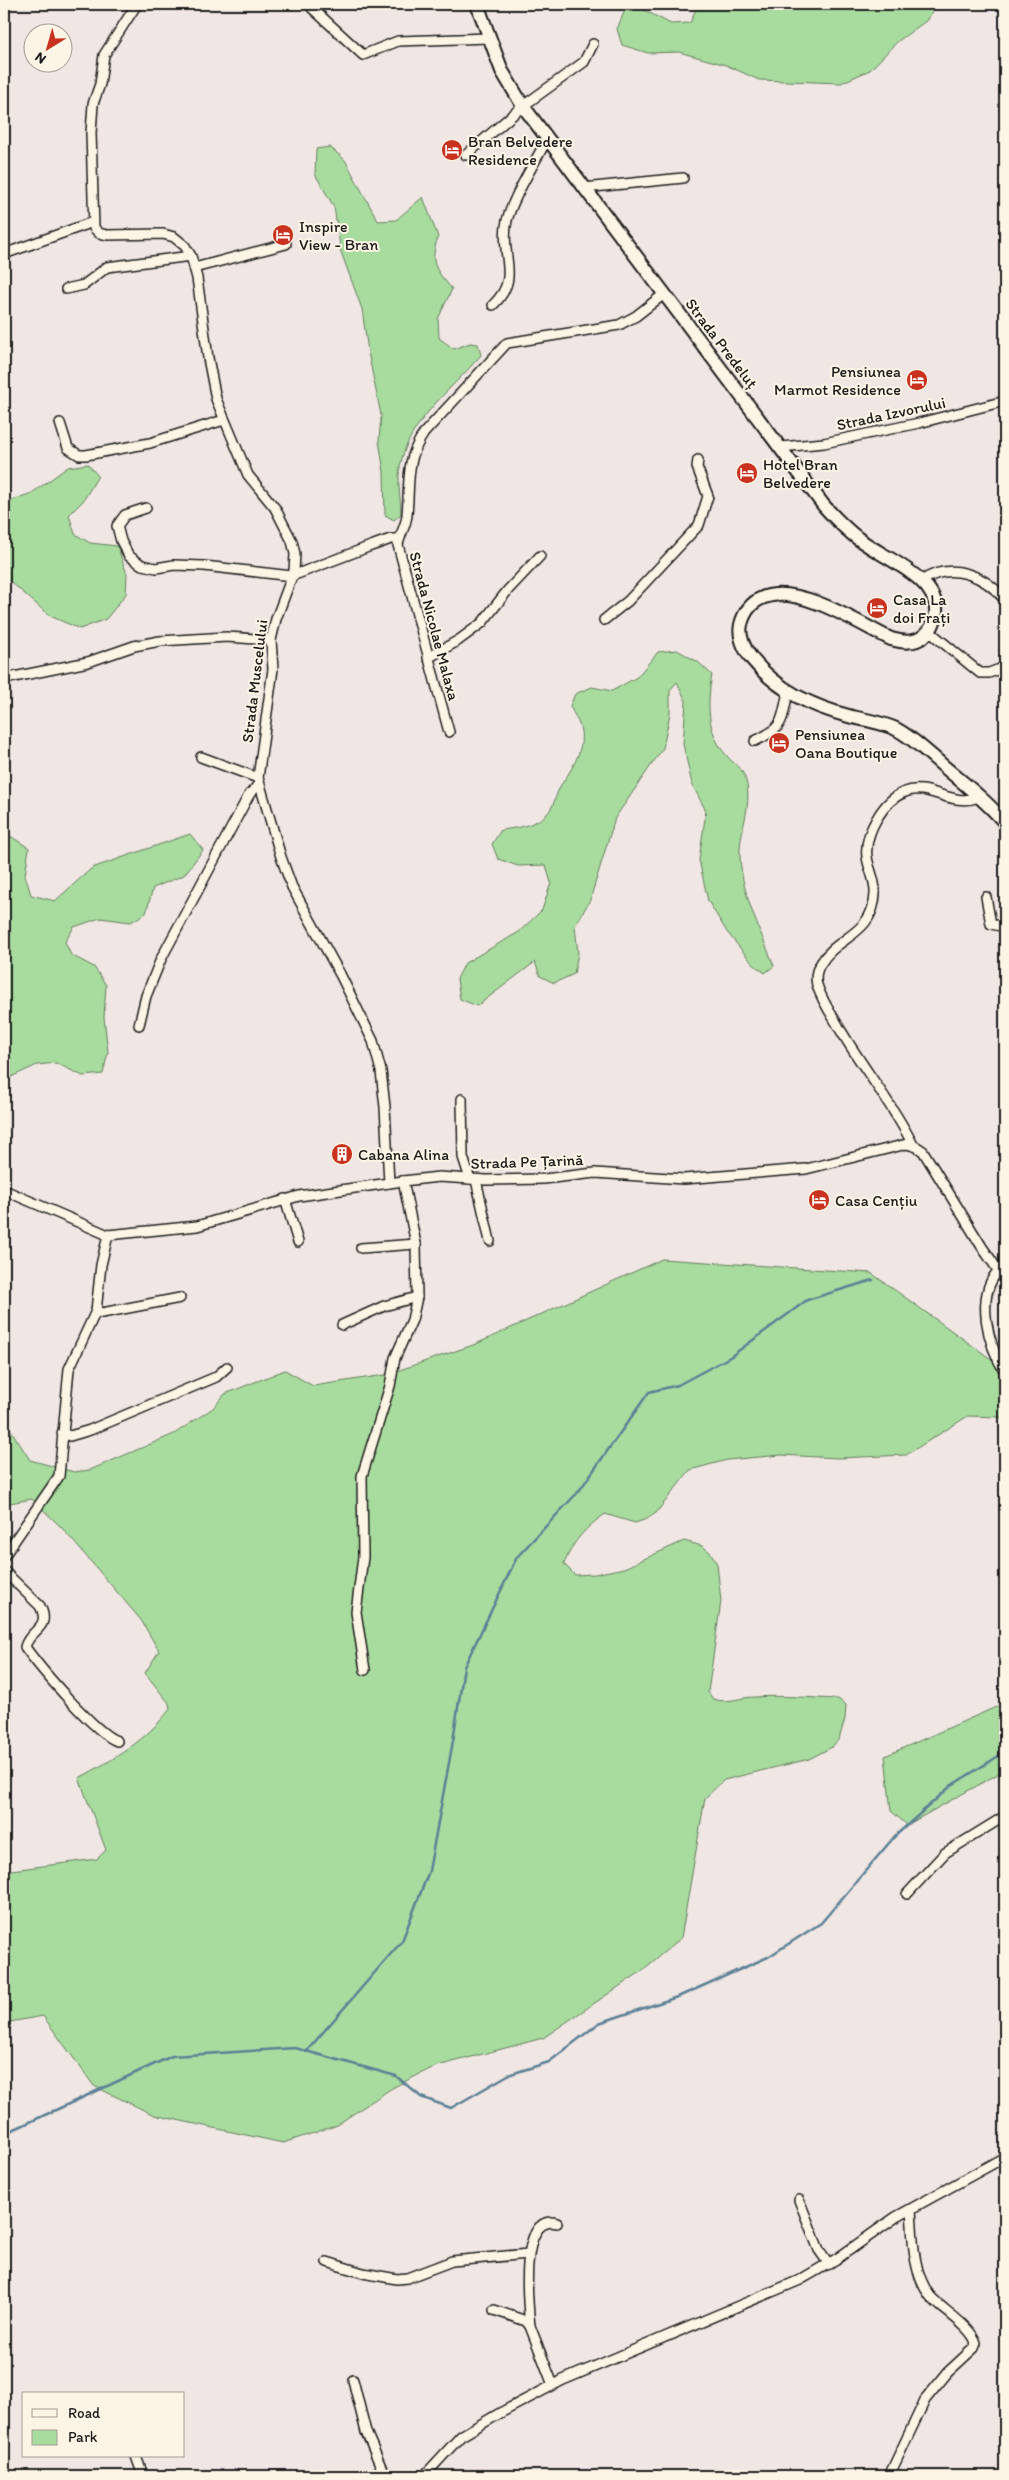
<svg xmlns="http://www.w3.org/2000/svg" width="1009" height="2480" font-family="Itim,sans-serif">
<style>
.green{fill:#a8dc9e;stroke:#627c5d}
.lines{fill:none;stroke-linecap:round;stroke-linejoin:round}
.stream{stroke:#5c8096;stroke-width:2.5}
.street-casing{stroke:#1c1c1c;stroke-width:12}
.secondary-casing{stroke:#1c1c1c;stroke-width:16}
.street{stroke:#fcf5e5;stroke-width:9}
.secondary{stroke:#fcf5e5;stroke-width:12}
.labels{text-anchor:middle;stroke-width:4;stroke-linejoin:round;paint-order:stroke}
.poi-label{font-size:16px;fill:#1c1c1c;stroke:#fcf5e5;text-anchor:start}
.street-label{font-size:16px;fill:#1c1c1c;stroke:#fcf5e5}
</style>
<rect width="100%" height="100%" fill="#f0e6e3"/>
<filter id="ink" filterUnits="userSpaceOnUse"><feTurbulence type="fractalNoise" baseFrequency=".02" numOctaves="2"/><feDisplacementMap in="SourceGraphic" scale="10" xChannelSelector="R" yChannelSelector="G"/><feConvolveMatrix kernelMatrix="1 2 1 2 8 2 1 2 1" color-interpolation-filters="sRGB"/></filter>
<g filter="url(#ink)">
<g class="green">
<polygon points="698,4 938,4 926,21 898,41 870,70 841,83 759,80 726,65 679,52 648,53 622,45 617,29 625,10 640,8 671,24 690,23"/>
<path d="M 330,147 L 345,160 L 378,221 L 396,220 L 423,197 L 438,237 C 429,263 435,269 452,289 L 438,319 L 439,338 L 454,349 L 470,343 L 478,344 L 481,355 C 450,392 403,424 399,475 C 398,488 401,501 401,514 L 394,520 L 385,515 L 384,472 L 379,441 L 381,415 L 368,352 L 362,309 L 341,252 L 334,207 L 315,174 L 316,149 Z"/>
<polygon points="88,464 98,476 83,501 69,515 75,534 90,543 117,546 127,574 126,594 106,619 80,629 50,616 4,576 4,503 32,493 68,467"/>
<path d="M 677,650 L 698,662 L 712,675 C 707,703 706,731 726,755 C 736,767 743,766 747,785 C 751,808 741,827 740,849 C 739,890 760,929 774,966 L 765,973 L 753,964 L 727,932 L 708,901 L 699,860 L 706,811 L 692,784 L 683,744 L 686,701 L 677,682 L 670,690 L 670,713 L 663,748 L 615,818 L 590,900 L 575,926 L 578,953 L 574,974 L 554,983 L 540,976 L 535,962 L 477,1006 L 460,999 L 457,979 L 465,963 L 519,932 L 542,910 L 551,883 L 546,865 L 518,866 L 498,859 L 492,844 L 501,830 C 517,828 540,825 550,810 C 555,803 556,793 561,785 C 572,769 586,748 580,727 C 578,720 573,713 570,706 L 575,694 L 592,687 L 612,691 L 637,677 L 658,652 Z"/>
<polygon points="4,832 29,848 25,875 31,895 55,901 92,868 190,834 203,850 184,875 153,888 146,913 131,922 100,918 74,927 65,942 71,955 94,967 106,985 104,1017 108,1052 103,1074 83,1076 56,1063 37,1065 11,1077 4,1055"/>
<path d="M 662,1259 L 871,1273 L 1005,1369 L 1005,1422 L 1000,1417 L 968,1416 L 906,1455 L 838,1458 L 781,1455 L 727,1460 L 690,1470 L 656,1513 L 647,1519 L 635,1523 L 605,1514 C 585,1528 573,1541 564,1564 L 575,1575 L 595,1574 L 624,1568 L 684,1541 L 702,1546 L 711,1553 L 717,1564 L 721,1601 L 708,1692 L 713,1699 C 728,1704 740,1697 755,1697 C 782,1695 810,1698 838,1699 L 846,1705 L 845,1719 L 839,1739 L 832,1747 L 809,1759 L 724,1780 L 705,1798 L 681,1938 L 639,1973 L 543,2038 L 434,2067 L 392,2088 L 335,2126 L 283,2143 L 154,2115 L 94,2086 L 43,2016 L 4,2023 L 4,1871 L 97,1859 L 106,1850 L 79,1778 C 113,1760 147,1740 170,1709 L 169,1703 L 145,1673 L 159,1651 L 141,1620 L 62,1528 L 32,1499 L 4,1504 L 4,1337 L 7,1424 L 30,1460 L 74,1472 L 90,1470 L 174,1434 L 213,1408 L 225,1394 L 285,1370 L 313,1386 L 385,1375 L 476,1344 Z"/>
<polygon points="1005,1703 1005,1770 907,1825 891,1811 885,1756"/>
</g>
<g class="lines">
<g class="stream">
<polyline points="306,2052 402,1941 429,1871 453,1741 464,1667 517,1557 579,1491 649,1392 678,1385 730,1357 807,1300 873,1280"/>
<polyline points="4,2134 172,2056 295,2048 396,2076 421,2097 451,2108 508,2075 549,2062 599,2023 680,1996 768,1957 821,1923 895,1836 952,1785 1005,1752"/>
</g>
<g class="street-casing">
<g id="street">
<polyline points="137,4 104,55 100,84 93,104 91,133 94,228 99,233 107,235 163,234 174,237 185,246 191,256 197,278 208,358 216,399 248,475 275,508 292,541 295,554 294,571 276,619 271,640 273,669 258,778 281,857 292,887 341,976 373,1041 381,1071 385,1107 389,1183"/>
<polyline points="312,8 363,55 398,41 490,38"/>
<polyline points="466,155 523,106 584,62 593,44"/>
<polyline points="584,188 683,178"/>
<polyline points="4,254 93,222"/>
<polyline points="194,268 286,244"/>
<polyline points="66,289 84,285 107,267 191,256"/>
<path d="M 493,305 C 521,278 501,258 506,226 C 508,205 537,159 547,139"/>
<polyline points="60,423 68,448 79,455 86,455 150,443 224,420"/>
<polyline points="781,447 824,443 919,423 1005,401"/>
<polyline points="146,508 125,515 117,526 121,541 129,556 142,565 156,568 174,565 204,566 292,576 371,546 391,539 399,539"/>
<path d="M 922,581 C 950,561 985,575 1005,600"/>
<polyline points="604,620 628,601 699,525 708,496 697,467 698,460"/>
<polyline points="929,631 980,673 989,673 1005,667"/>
<polyline points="428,658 459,640 482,623 508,590 540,556"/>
<polyline points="4,679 88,662 134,646 160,641 227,637 271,640"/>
<path d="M 449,732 L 398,545 C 400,534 406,526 407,515 C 410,483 405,461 424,433 L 507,343 L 619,325 L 636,316 L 664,294"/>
<path d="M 755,741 C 785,727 781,722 788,692"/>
<polyline points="201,757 258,778"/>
<polyline points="986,897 991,924 1005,927"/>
<polyline points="139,1025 146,996 161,959 249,795 259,784"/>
<polyline points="462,1099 463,1157 470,1179"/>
<path d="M 913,1145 C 892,1102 859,1064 836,1022 C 829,1011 821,998 817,985 C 815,977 816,970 821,963 C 837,936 873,935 875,894 C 876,881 869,870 867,857 C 864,834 883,800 905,792 C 929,782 951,808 979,797"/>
<polyline points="476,1180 490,1241"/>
<polyline points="4,1190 108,1235 197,1226 299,1196 403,1181 439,1177 486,1180 544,1179 595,1173 684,1179 806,1169 907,1144 917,1147 923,1151 982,1247 1005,1280"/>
<polyline points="285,1199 298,1242"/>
<polyline points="361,1248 416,1244"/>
<path d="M 998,1271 C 975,1297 988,1345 1005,1372"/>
<polyline points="96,1311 102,1313 180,1298"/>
<polyline points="342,1325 384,1306 417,1297"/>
<polyline points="62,1433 70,1436 90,1430 216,1377 227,1367"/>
<polyline points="4,1556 59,1476 69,1369 96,1311 101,1265 108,1235"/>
<path d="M 4,1571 L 40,1606 C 52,1629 29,1629 25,1647 C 40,1668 96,1734 117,1741"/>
<polyline points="365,1670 356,1612 363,1557 362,1476 390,1386 395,1358 412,1320 417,1297 416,1244 403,1181"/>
<polyline points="907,1894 945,1853 1005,1816"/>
<polyline points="799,2200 819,2250 829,2264"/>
<polyline points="327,2262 363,2273 397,2279 407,2278 452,2261 528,2254"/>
<polyline points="494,2310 526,2321 530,2326 553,2385"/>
<path d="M 530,2326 C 528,2306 518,2212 557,2223"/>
<polyline points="353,2380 366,2432 385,2476"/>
<polyline points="136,2456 143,2476"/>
<polyline points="424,2476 461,2436 502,2412 563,2380 800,2280 838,2258 896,2217 1005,2157"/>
<path d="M 889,2476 L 925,2400 L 948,2372 L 974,2348 L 976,2343 C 971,2326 942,2310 930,2296 C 912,2272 913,2237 911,2209"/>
</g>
</g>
<g class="secondary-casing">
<path id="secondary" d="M 477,4 L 502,71 L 523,106 L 824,506 C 836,519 848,532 863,542 C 886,559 939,579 936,613 C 935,622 931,630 924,636 C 914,644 902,642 891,639 C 860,624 803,587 768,596 C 755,599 746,609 742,621 C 737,634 744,649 752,659 C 778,691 813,707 852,717 C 867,720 883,723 896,729 C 913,738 927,752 941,764 C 963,783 987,801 1005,823"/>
</g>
<use href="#street" class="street"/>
<use href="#secondary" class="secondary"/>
</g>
</g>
<defs>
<g id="hotel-disc" transform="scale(1.125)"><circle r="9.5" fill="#c8321e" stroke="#fcf5e5"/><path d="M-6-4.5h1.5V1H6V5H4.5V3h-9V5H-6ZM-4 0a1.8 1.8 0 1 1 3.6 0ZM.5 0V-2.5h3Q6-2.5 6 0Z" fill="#fff"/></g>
<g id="building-disc" transform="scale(1.125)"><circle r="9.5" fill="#c8321e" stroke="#fcf5e5"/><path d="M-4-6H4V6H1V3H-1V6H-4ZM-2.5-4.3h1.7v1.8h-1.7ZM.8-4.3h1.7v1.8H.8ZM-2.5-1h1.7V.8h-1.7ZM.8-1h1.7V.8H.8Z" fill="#fff"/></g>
</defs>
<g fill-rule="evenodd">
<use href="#hotel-disc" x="452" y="150"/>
<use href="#hotel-disc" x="283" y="235"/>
<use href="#hotel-disc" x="917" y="380"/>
<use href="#hotel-disc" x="747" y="473"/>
<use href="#hotel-disc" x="877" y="608"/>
<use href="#hotel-disc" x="779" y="743"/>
<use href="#building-disc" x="342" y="1154"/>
<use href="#hotel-disc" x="819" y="1200"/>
</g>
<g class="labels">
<g class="poi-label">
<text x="468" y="147">Bran Belvedere<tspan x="468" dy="18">Residence</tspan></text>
<text x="299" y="232">Inspire<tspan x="299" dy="18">View - Bran</tspan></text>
<text x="901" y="377" text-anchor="end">Pensiunea<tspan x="901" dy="18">Marmot Residence</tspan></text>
<text x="763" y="470">Hotel Bran<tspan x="763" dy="18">Belvedere</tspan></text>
<text x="893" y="605">Casa La<tspan x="893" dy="18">doi Frați</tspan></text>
<text x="795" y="740">Pensiunea<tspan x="795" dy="18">Oana Boutique</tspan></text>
<text x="358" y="1160">Cabana Alina</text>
<text x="835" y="1206">Casa Cențiu</text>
</g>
<g class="street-label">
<text transform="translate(722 343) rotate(53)" y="6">Strada Predeluț</text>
<text transform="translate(891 413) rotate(-12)" y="6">Strada Izvorului</text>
<text transform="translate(435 626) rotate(75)" y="6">Strada Nicolae Malaxa</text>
<text transform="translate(254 681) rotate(-83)" y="6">Strada Muscelului</text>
<text transform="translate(527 1161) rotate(-2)" y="6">Strada Pe Țarină</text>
</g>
</g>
<rect width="1009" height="2480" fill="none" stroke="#fcf5e5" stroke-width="20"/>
<rect x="10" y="10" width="989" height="2460" fill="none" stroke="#1c1c1c" stroke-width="2" filter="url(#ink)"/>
<rect x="22" y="2392" width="162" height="65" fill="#fcf5e5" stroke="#a29e95"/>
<rect x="32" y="2409" width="25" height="8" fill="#fcf5e5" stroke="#a29e95"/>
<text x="68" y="2418" font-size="15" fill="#1c1c1c">Road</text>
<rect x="32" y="2430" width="25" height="15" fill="#a8dc9e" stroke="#a29e95"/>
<text x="68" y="2442" font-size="15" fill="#1c1c1c">Park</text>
<g transform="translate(48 48) rotate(217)"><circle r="24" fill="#fcf5e5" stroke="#a29e95"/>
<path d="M0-4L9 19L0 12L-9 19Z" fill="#c8321e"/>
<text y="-8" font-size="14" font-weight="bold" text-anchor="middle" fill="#1c1c1c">N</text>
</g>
</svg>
